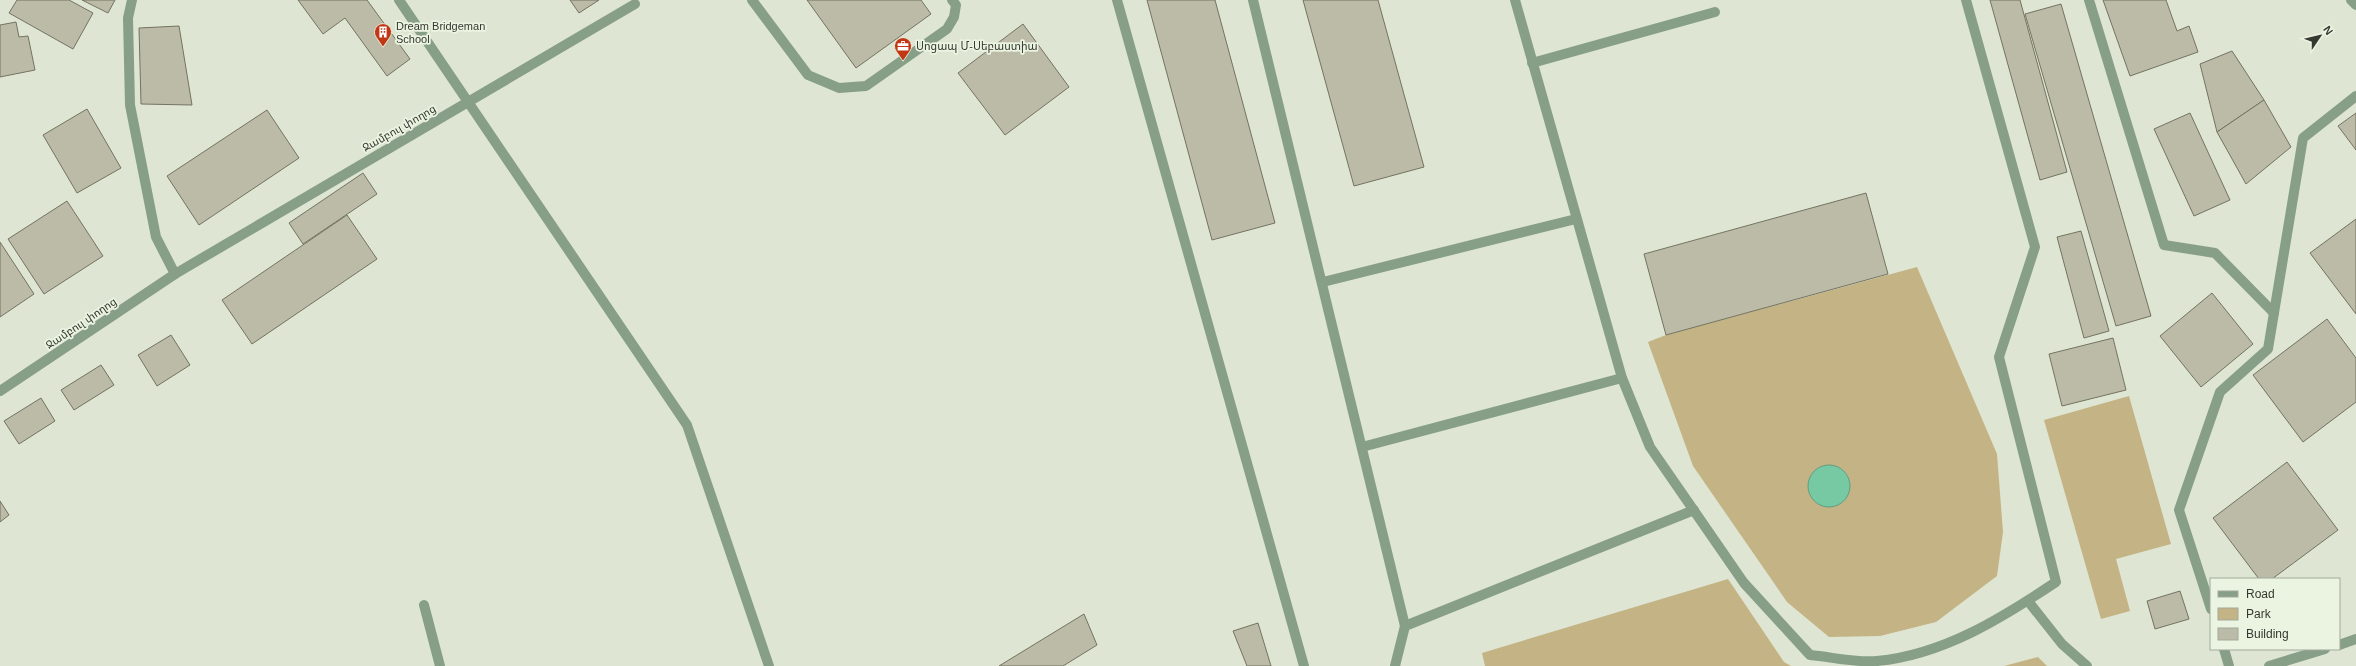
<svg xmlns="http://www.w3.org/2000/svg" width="2356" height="666" font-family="Helvetica,'Noto Sans Armenian',sans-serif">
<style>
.green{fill:#c4b384}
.water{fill:#76c9a3;stroke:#629e81}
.building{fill:#bbbba7;stroke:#737361}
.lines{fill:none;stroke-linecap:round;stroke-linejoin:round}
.minor{stroke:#879f87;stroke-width:10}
.labels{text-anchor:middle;stroke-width:3.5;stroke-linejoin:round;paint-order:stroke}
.poi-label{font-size:11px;fill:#353831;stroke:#ebf4e0;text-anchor:start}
.street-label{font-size:11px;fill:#353831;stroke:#ebf4e0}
</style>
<rect width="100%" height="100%" fill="#dee6d3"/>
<g class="green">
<polygon points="1917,267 1997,454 2003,532 1997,576 1936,622 1880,636 1829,637 1787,602 1693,466 1648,342 1666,335"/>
<polygon points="2129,396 2171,544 2116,559 2130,611 2101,619 2044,420"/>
<polygon points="1728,579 1784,662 1791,666 1485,666 1482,653"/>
<polygon points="2038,657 2047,666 2004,666"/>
</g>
<circle class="water" cx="1829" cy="486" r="21"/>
<g class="building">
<polygon points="17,0 69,0 93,13 73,49 9,13"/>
<polygon points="82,0 115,0 108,13"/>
<polygon points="298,0 367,0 410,59 387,76 345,18 323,34"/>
<polygon points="570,0 599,0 579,13"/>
<polygon points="807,0 921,0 931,14 856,68"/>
<polygon points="1147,0 1215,0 1275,223 1212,240"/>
<polygon points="1303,0 1378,0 1424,167 1354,186"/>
<polygon points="1990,0 2020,0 2067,172 2040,180"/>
<polygon points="2103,0 2166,0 2177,31 2189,26 2198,52 2130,76"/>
<polygon points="2061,4 2151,316 2116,326 2025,14"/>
<polygon points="16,22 19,37 28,36 35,70 0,77 0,25"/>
<polygon points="1023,24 1069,87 1005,135 958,73"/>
<polygon points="179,26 192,105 141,104 139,28"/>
<polygon points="2232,51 2264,100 2217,132 2200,64"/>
<polygon points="2264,100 2291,147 2246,184 2217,132"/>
<polygon points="87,109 121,168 77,193 43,135"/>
<polygon points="267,110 299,158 199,225 167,176"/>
<polygon points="2190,113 2230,200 2194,216 2154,129"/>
<polygon points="2356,113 2356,150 2338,126"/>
<polygon points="363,173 377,194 303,244 289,223"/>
<polygon points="1866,193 1888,274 1666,335 1644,254"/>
<polygon points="67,201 103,256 44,294 8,239"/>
<polygon points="347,215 377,259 252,344 222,300"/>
<polygon points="2356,219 2356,314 2310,253"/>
<polygon points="2081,231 2109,331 2084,338 2057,237"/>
<polygon points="0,242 34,294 0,317"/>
<polygon points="2212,293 2253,344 2201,387 2160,336"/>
<polygon points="2327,319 2356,358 2356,402 2303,442 2253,375"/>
<polygon points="171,335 190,365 157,386 138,355"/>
<polygon points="2113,338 2126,390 2062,406 2049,354"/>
<polygon points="101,365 114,385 74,410 61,390"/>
<polygon points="41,398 55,421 19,444 4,421"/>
<polygon points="2287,462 2338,530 2272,579 2259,579 2213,518"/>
<polygon points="0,501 9,515 0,522"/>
<polygon points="2180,591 2189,619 2155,629 2147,601"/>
<polygon points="1084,614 1097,645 1063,666 999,666"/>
<polygon points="1258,623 1271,666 1247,666 1233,631"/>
</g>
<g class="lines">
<g class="minor">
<polyline points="132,0 128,18 130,105 156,237 175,274"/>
<polyline points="399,0 687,425 769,666"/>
<polyline points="752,0 808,75 839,88 866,86 947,29 954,17 956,5 952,0"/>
<polyline points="1117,0 1304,666"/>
<polyline points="1253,0 1405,626"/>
<path d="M 1515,0 L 1622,378 L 1650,447 L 1744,583 L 1810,655 C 1832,657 1856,663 1877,661 C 1943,655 2002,618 2056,582 L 1999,357 L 2035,247 L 1966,0"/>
<polyline points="2089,0 2164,245 2215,253 2274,313"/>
<polyline points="2351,0 2356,5"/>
<polyline points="1532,63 1715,12"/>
<polyline points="1323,282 1576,219"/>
<polyline points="0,391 175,274 635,4"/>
<polyline points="1362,447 1622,378"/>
<polyline points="2028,601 2062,644 2087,666"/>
<polyline points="424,605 440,666"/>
<polyline points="2211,609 2179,510 2220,392 2268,349 2303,138 2356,96"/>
<polyline points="2339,645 2356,639"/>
<polyline points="2224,649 2229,666"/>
<polyline points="1395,666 1405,626 1694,510"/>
<polyline points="2269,666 2325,649"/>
</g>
</g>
<defs>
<g id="building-pin" transform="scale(0.9)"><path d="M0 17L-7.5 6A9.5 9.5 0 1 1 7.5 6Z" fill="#c13714" stroke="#ebf4e0"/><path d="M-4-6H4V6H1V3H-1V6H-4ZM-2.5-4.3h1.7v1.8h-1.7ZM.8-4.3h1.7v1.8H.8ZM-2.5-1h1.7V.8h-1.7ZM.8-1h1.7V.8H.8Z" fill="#fff"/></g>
<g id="office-pin" transform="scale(0.9)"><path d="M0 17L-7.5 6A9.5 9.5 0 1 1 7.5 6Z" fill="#c13714" stroke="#ebf4e0"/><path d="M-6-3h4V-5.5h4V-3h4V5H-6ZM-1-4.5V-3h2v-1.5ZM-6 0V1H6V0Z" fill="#fff"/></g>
</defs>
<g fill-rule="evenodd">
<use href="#building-pin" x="383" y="32"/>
<use href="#office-pin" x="903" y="46"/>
</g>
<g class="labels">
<g class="poi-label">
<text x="396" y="30">Dream Bridgeman<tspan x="396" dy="13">School</tspan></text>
<text x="916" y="50">Սոցապ Մ-Սեբաստիա</text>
</g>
<g class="street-label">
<text transform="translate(399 128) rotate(-30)" y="4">Ջամբուլ փողոց</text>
<text transform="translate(81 323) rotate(-34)" y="4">Ջամբուլ փողոց</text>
</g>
</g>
<rect x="2210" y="578" width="130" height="72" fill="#ebf4e0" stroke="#a2a99a"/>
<rect x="2218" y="591" width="20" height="6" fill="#879f87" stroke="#a2a99a"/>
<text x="2246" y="598" font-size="12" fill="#353831">Road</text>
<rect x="2218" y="608" width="20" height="12" fill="#c4b384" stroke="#a2a99a"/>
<text x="2246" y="618" font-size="12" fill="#353831">Park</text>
<rect x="2218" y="628" width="20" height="12" fill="#bbbba7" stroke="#a2a99a"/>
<text x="2246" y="638" font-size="12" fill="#353831">Building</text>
<g transform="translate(2320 36) rotate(55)" stroke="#ebf4e0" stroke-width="3" paint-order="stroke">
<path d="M0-3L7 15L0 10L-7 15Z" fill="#353831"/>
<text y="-6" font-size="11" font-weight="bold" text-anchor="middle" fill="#353831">N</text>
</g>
</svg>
